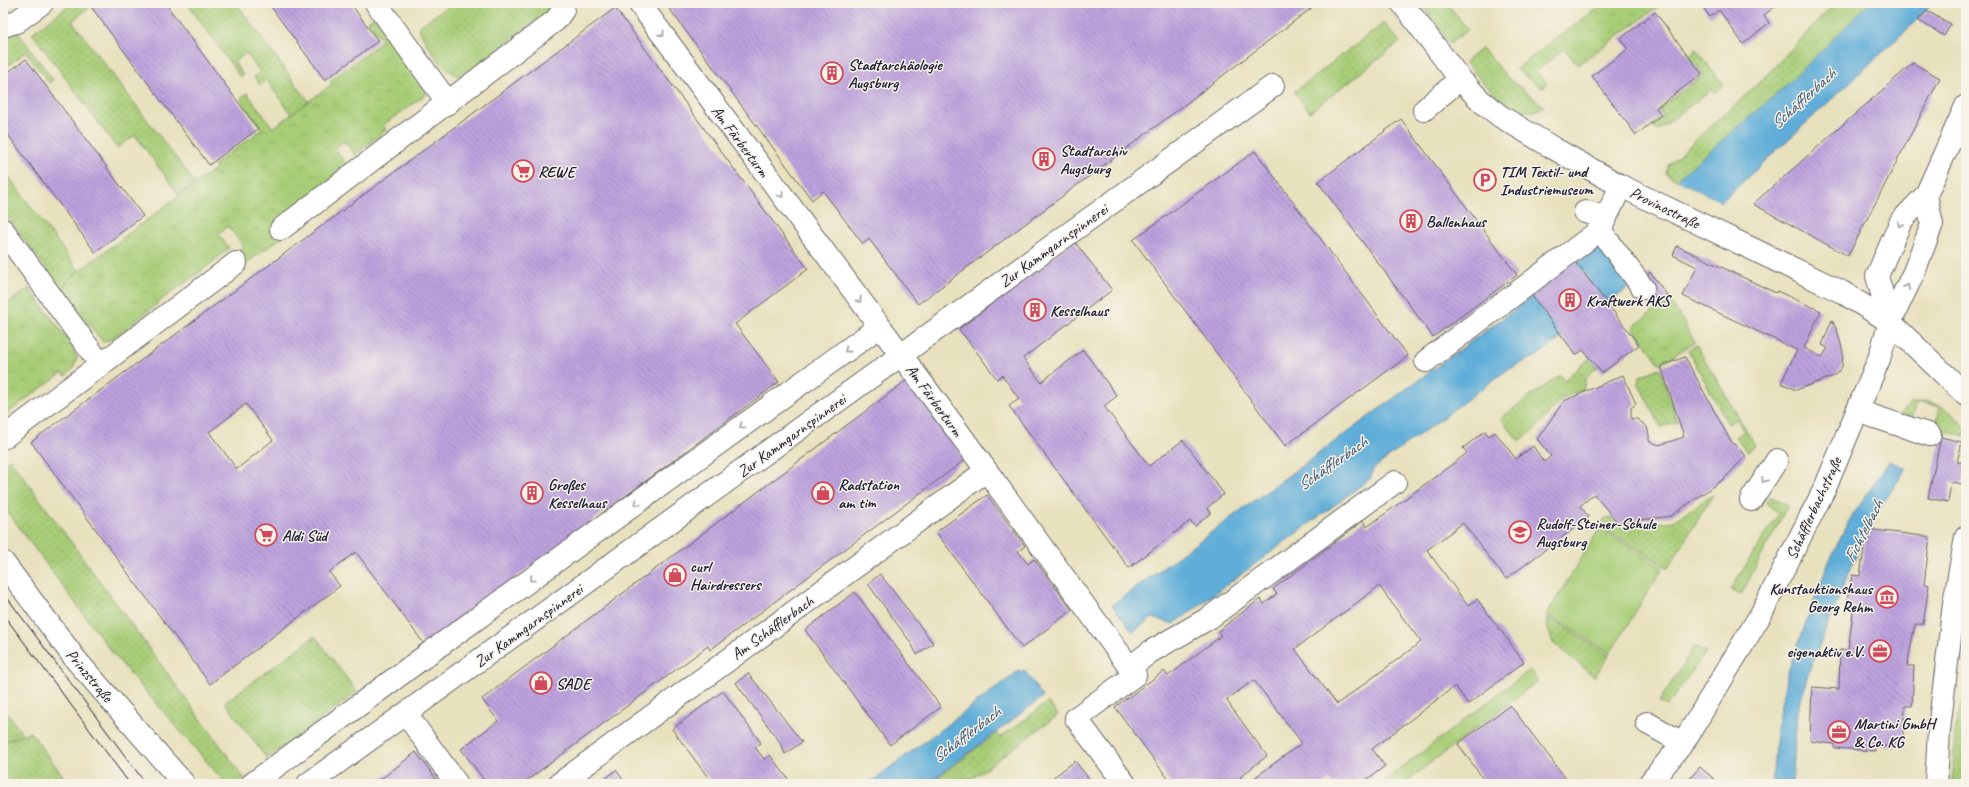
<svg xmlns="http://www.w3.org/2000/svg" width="1969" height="787" font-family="Caveat,sans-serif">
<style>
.grass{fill:url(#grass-dots);stroke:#657859}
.park{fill:url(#park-crowns);stroke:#657859}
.pitch{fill:#a8cd77;stroke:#657859}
.water{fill:#5eadd8;stroke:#40688a}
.pier{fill:#e8e1bd}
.building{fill:url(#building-back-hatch);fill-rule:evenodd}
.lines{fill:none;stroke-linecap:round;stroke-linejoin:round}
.minor-casing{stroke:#676568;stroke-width:24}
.minor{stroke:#fff;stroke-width:22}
.tram{stroke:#22223b;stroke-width:1}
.oneway{stroke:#9c9ca7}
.labels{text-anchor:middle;stroke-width:3;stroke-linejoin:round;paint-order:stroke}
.poi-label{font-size:16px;font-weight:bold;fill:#22223b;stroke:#f7f3e8;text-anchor:start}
.street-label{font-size:16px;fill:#22223b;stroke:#f7f3e8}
.water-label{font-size:17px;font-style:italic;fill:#375372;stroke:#f7f3e8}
</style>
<defs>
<pattern id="grass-dots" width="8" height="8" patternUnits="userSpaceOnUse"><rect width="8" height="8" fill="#a8cd77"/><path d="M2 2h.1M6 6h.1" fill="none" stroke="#90b068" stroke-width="1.8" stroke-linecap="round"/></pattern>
<pattern id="park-crowns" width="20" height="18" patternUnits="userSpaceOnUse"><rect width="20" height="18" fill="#a8cd77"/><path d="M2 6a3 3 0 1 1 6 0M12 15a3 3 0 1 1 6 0" fill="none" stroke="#90b068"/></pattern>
<pattern id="building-back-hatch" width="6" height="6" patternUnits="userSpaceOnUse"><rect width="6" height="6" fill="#bda3de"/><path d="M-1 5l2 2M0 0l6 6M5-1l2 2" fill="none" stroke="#9984b5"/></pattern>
</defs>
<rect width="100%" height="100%" fill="#f7f3e8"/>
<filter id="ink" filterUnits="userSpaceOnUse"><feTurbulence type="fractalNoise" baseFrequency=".025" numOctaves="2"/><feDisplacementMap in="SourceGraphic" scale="8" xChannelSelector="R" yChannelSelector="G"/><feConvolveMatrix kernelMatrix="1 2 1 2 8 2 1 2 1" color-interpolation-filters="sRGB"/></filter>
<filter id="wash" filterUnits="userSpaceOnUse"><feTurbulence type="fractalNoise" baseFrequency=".012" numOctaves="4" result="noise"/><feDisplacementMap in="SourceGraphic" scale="16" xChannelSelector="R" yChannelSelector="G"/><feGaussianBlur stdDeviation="0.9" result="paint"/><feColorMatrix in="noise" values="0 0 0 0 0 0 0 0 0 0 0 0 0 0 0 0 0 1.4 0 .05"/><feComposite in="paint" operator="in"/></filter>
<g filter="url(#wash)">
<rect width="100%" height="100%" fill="#e8e1bd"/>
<g class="grass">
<polygon points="72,3 92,3 88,6 89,8 72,21 195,183 179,195 135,135 117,148 32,33"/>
<polygon points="187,3 236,3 309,102 292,115 266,80 260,85 254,77 260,72 246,53 234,62 243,75 240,77"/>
<path d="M 452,3 L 550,3 C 552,12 547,16 541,22 L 538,19 L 477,66 L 480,71 C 476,72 472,75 469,76 C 446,82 426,43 418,27 Z"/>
<polygon points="1421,3 1447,3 1468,30 1450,43"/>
<polygon points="1835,3 1869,3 1788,84 1676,180 1666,174 1668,165 1760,82"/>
<polygon points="1384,23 1400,42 1310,112 1294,92"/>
<polygon points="16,30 53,80 49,83 26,52 3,69 3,39"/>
<path d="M 1482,48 L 1507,77 L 1544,106 C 1517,127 1482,81 1466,63 L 1467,60 Z"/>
<polygon points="1696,49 1723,85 1715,93 1712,89 1657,131 1652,125 1663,116 1658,109 1703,75 1689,55"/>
<polygon points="3,169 79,271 61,289 3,211"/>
<polygon points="1696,345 1755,445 1748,452 1735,437 1744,432 1737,419 1728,424 1688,350"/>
<polygon points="1590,358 1597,367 1586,378 1583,389 1563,398 1533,431 1519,441 1501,418 1560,375 1564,380"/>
<polygon points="1660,368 1677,422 1661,427 1638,383 1640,376"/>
<path d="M 1928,401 C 1940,405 1968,421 1965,436 L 1940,430 L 1936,424 L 1940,407 L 1924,403 L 1917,404 L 1912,417 L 1899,414 L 1911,404 Z"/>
<polygon points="10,459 244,778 236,784 226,784 115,656 3,506 3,465"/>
<polygon points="1713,495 1668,568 1600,526 1605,519 1611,518 1621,527 1673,521"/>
<polygon points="1772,497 1788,505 1741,595 1730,590 1779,513 1766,504 1768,498"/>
<polygon points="1547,616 1609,655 1595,677 1553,643 1548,629"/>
<polygon points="315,636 357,692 267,759 225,702"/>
<polygon points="1694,647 1706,652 1667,706 1659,702"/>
<polygon points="1966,687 1966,784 1952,784 1955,728"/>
<polygon points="1048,702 1058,715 965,784 929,784 997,733 1000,738"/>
<polygon points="30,732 69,784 3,784 3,742"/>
</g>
<g class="park">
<polygon points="1604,3 1663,3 1578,65 1564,49 1536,71 1547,84 1542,88 1516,69"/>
<path d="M 376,15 L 428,93 L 383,125 L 386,130 L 355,155 L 344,141 L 335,148 L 350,169 L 285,235 L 242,266 L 235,255 L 244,247 L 228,226 L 218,234 L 229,248 C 209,266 189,280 168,295 C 154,305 117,340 103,342 L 61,289 L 79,271 L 216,168 L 214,165 L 262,129 L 240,99 L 247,93 L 273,128 L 332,84 L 330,81 L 382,41 L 368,21 Z"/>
<polygon points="29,288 70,343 77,358 73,369 66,376 62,373 3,416 3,307"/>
<polygon points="1670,299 1695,342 1660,364 1633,327"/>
<polygon points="3,707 23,735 3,742"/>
</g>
<g class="pitch">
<polygon points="1600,528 1663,568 1610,653 1547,614"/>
<polygon points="1530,670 1538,681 1403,784 1380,784"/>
</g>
<g class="water">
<polygon points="1869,3 1932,3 1915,22 1721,202 1676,180 1788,84"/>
<polygon points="1601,246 1631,286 1537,356 1507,370 1373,469 1371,478 1174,624 1152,618 1133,632 1112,605"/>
<polygon points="1889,461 1906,468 1867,529 1808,674 1797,712 1792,784 1772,784 1776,730 1787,674 1828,564 1847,524"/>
<polygon points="1020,670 1021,672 1024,670 1043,697 927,784 868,784"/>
</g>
<polygon class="pier" points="1676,180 1721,202 1723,203 1721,204 1675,181"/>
<g id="blocks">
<g class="building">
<polygon points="98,3 165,3 258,129 209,165 92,8"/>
<polygon points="268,3 350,3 378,41 325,80"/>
<polygon points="665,3 1318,3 1171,115 918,304 869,239 863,244 823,191 812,200"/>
<polygon points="1700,3 1780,3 1764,15 1769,23 1743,44 1719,10 1710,17"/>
<path d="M 615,8 L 808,269 L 735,324 L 779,382 L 425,645 L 356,552 L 329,572 L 340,586 L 210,684 L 31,442 ZM 246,404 L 273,440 L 237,469 L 209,432 Z"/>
<polygon points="1927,11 1951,24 1944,36 1918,20"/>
<polygon points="1655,12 1702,74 1656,108 1661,115 1636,135 1592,76 1628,49 1620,39"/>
<polygon points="26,59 143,216 95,252 3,128 3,76"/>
<polygon points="1913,63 1940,78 1848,256 1753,204"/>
<polygon points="1401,119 1517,275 1433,337 1318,182"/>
<polygon points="1255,151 1408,356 1285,446 1133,240"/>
<polygon points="1966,236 1966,251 1961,249"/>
<polygon points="1074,241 1112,290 1023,358 1041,382 1083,350 1117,396 1104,406 1149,466 1183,440 1224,494 1207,508 1211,513 1195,526 1190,521 1129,568 1009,406 1019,399 1002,375 997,379 959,329"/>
<polygon points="1677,246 1776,293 1777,291 1821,311 1804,348 1822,357 1828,348 1822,345 1832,320 1838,333 1843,352 1842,367 1839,371 1832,377 1796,390 1781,383 1797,350 1683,296 1697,267 1673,255"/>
<polygon points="1570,255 1639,345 1602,373 1583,350 1576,355 1526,288"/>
<polygon points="1650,272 1670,299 1659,307 1645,277"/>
<path d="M 1685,357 L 1730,440 L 1746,456 L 1725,478 L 1671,516 L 1618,523 L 1594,494 L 1580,506 L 1589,517 L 1506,579 L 1463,523 L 1427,550 L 1468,606 L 1477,599 L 1524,662 L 1468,704 L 1455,686 L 1372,749 L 1385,766 L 1361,784 L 1332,784 L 1329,780 L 1324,784 L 1246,784 L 1302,743 L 1254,680 L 1226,700 L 1267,756 L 1240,777 L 1244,784 L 1172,784 L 1115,707 L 1164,671 L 1168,676 L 1221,636 L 1218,631 L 1260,599 L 1264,604 L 1277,594 L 1273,589 L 1363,521 L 1367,527 L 1462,457 L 1467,453 L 1463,448 L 1485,431 L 1489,436 L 1495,432 L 1516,459 L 1533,446 L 1544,462 L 1551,456 L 1537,439 L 1564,401 L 1623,375 L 1636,404 L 1631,408 L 1631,419 L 1637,419 L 1647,427 L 1649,435 L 1649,441 L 1659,445 L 1684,437 L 1661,366 ZM 1379,586 L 1421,642 L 1337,704 L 1295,649 Z"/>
<polygon points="907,380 966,459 710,650 708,646 522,784 487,784 461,749 498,721 482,699"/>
<polygon points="1941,437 1962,442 1957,462 1966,463 1962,484 1951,482 1948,502 1928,498"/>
<polygon points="987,495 1025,546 1018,551 1028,564 1034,559 1072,610 1022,648 936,532"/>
<polygon points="1867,529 1930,537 1924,584 1929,585 1923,624 1915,624 1907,666 1914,666 1912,706 1905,706 1903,748 1875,745 1875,751 1834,748 1834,744 1810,741 1812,687 1839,689 1840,650 1848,650 1854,606 1846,605 1852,575 1860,576"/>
<polygon points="880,574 933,643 917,655 911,643 868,584"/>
<polygon points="855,592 941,707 890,745 805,630"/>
<polygon points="748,673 802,742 785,754 779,741 736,683"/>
<polygon points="723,691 761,743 755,747 764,759 770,755 792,784 713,784 701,768 672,729"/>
<polygon points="1510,705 1570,784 1487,784 1458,744"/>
<polygon points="416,752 440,784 374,784 389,773"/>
<polygon points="1075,761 1093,784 1044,784 1047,782"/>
<polygon points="1700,767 1717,782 1715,784 1685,784"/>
<polygon points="616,770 626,784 606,784 604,780"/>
</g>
</g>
</g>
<g filter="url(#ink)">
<use href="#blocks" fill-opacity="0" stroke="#676568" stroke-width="1"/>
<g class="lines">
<g class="minor-casing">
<g id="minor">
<polyline points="376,3 448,103"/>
<polyline points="639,3 957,430 1135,675 1076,718 1125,784"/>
<polyline points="1402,3 1460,79 1481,101 1500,116 1553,148 1621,186 1842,292 1890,322 1966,395"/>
<polyline points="3,26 16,22 42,3"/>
<polyline points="1424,110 1460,79"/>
<polyline points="1585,212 1606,217"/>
<polyline points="281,229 556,20 563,10 564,3"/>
<polyline points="3,230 101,365"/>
<polyline points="1600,230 1643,288"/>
<polyline points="1890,322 1877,276 1901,221 1926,195 1966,106"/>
<polyline points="1426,361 1600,230 1621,186"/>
<polyline points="1857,411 1930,435"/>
<polyline points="3,438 236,263"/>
<polyline points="1751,500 1777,460"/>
<polyline points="3,562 76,660 184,784"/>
<polyline points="1129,668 1150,652 1209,618 1395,482"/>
<polyline points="406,714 457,784"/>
<polyline points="1647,723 1683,743"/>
<polyline points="252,784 428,654 879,327"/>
<polyline points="308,784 1273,86"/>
<polyline points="559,784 986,471"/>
<polyline points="1649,784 1683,743 1761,614 1825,488 1879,359 1890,322 1914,272 1932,224 1926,195"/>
<polyline points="1936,784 1939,730 1954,603 1966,537"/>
</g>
</g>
<use href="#minor" class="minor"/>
<g class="tram">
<polyline points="3,592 146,784"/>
<polyline points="3,614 130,784"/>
</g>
</g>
<defs><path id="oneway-chevron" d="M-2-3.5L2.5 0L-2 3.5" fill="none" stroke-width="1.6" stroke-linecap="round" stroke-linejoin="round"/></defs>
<g class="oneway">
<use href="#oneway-chevron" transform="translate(662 34) rotate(53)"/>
<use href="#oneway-chevron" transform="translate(781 195) rotate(53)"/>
<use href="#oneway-chevron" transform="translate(1900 224) rotate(120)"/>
<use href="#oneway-chevron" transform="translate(1907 287) rotate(-64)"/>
<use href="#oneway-chevron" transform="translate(859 300) rotate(53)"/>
<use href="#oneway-chevron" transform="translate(847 350) rotate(144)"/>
<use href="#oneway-chevron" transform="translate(742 426) rotate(144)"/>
<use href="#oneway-chevron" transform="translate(1764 480) rotate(122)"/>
<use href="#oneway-chevron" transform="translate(637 503) rotate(144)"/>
<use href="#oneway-chevron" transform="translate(532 579) rotate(144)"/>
</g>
</g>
<defs>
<g id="building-ring" transform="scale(1.15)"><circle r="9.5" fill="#f7f3e8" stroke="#d1495b" stroke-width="1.5"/><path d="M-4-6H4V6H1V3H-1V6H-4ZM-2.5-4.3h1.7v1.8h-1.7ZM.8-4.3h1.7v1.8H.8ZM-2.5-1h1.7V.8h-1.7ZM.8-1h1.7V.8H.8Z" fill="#d1495b"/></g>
<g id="supermarket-ring" transform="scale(1.15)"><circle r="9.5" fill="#f7f3e8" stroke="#d1495b" stroke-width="1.5"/><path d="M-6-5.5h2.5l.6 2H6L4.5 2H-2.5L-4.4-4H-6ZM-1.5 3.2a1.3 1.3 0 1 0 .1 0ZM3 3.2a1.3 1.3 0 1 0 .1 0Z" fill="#d1495b"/></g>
<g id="parking-ring" transform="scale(1.15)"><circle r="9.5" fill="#f7f3e8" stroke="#d1495b" stroke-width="1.5"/><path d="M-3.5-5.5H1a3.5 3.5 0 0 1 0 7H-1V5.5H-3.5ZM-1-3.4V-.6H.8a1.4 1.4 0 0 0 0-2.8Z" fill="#d1495b"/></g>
<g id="shop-ring" transform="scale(1.15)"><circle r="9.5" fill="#f7f3e8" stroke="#d1495b" stroke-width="1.5"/><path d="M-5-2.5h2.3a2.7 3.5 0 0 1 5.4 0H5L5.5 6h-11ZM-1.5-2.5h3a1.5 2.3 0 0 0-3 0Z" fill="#d1495b"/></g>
<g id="school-ring" transform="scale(1.15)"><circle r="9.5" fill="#f7f3e8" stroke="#d1495b" stroke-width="1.5"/><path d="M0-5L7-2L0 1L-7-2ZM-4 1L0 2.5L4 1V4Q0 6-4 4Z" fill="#d1495b"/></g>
<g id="museum-ring" transform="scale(1.15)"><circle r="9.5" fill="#f7f3e8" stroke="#d1495b" stroke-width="1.5"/><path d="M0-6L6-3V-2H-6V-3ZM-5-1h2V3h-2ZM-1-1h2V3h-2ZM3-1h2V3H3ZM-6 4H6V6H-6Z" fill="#d1495b"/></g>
<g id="office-ring" transform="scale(1.15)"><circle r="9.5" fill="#f7f3e8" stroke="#d1495b" stroke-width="1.5"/><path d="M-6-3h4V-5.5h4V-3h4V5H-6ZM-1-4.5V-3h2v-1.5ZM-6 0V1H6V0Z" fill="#d1495b"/></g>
</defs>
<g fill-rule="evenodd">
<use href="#building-ring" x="832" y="73"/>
<use href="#building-ring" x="1044" y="159"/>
<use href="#supermarket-ring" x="523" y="171"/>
<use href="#parking-ring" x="1485" y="180"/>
<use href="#building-ring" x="1411" y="221"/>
<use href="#building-ring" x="1570" y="300"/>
<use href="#building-ring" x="1035" y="310"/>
<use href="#building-ring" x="532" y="493"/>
<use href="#shop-ring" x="823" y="493"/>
<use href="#school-ring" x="1520" y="532"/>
<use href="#supermarket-ring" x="266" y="535"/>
<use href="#shop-ring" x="675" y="575"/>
<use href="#museum-ring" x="1887" y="597"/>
<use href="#office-ring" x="1880" y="651"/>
<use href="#shop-ring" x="541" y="683"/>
<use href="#office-ring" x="1839" y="732"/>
</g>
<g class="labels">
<g class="poi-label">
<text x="848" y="70">Stadtarchäologie<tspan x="848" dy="18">Augsburg</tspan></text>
<text x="1060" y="156">Stadtarchiv<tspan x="1060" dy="18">Augsburg</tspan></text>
<text x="538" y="177">REWE</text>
<text x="1500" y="177">TIM Textil- und<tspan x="1500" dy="18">Industriemuseum</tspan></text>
<text x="1426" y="227">Ballenhaus</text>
<text x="1586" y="306">Kraftwerk AKS</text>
<text x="1050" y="316">Kesselhaus</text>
<text x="548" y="490">Großes<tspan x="548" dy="18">Kesselhaus</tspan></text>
<text x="838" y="490">Radstation<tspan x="838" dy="18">am tim</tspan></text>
<text x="1536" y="529">Rudolf-Steiner-Schule<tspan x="1536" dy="18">Augsburg</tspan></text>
<text x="282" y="541">Aldi Süd</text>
<text x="690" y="572">curl<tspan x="690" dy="18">Hairdressers</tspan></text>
<text x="1872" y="594" text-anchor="end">Kunstauktionshaus<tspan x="1872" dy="18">Georg Rehm</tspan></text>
<text x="1864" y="657" text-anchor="end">eigenaktiv e.V.</text>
<text x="556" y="689">SADE</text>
<text x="1854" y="729">Martini GmbH<tspan x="1854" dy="18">&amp; Co. KG</tspan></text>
</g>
<g class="street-label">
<text transform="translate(741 141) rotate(53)" y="6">Am Färberturm</text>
<text transform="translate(1665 207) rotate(26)" y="6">Provinostraße</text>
<text transform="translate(1053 245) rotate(-36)" y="6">Zur Kammgarnspinnerei</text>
<text transform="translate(935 400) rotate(54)" y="6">Am Färberturm</text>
<text transform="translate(791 435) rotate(-36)" y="6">Zur Kammgarnspinnerei</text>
<text transform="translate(1813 508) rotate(-65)" y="6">Schäfflerbachstraße</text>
<text transform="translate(528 625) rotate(-36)" y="6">Zur Kammgarnspinnerei</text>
<text transform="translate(772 627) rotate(-36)" y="6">Am Schäfflerbach</text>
<text transform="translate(90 675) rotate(50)" y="6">Prinzstraße</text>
</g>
<g class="water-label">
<text transform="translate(1803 98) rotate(-42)" y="6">Schäfflerbach</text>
<text transform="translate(1332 463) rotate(-35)" y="6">Schäfflerbach</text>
<text transform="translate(1863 531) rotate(-63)" y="6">Fichtelbach</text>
<text transform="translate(966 734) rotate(-37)" y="6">Schäfflerbach</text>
</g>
</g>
<rect width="1969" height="787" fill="none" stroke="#f7f3e8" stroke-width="16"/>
</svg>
